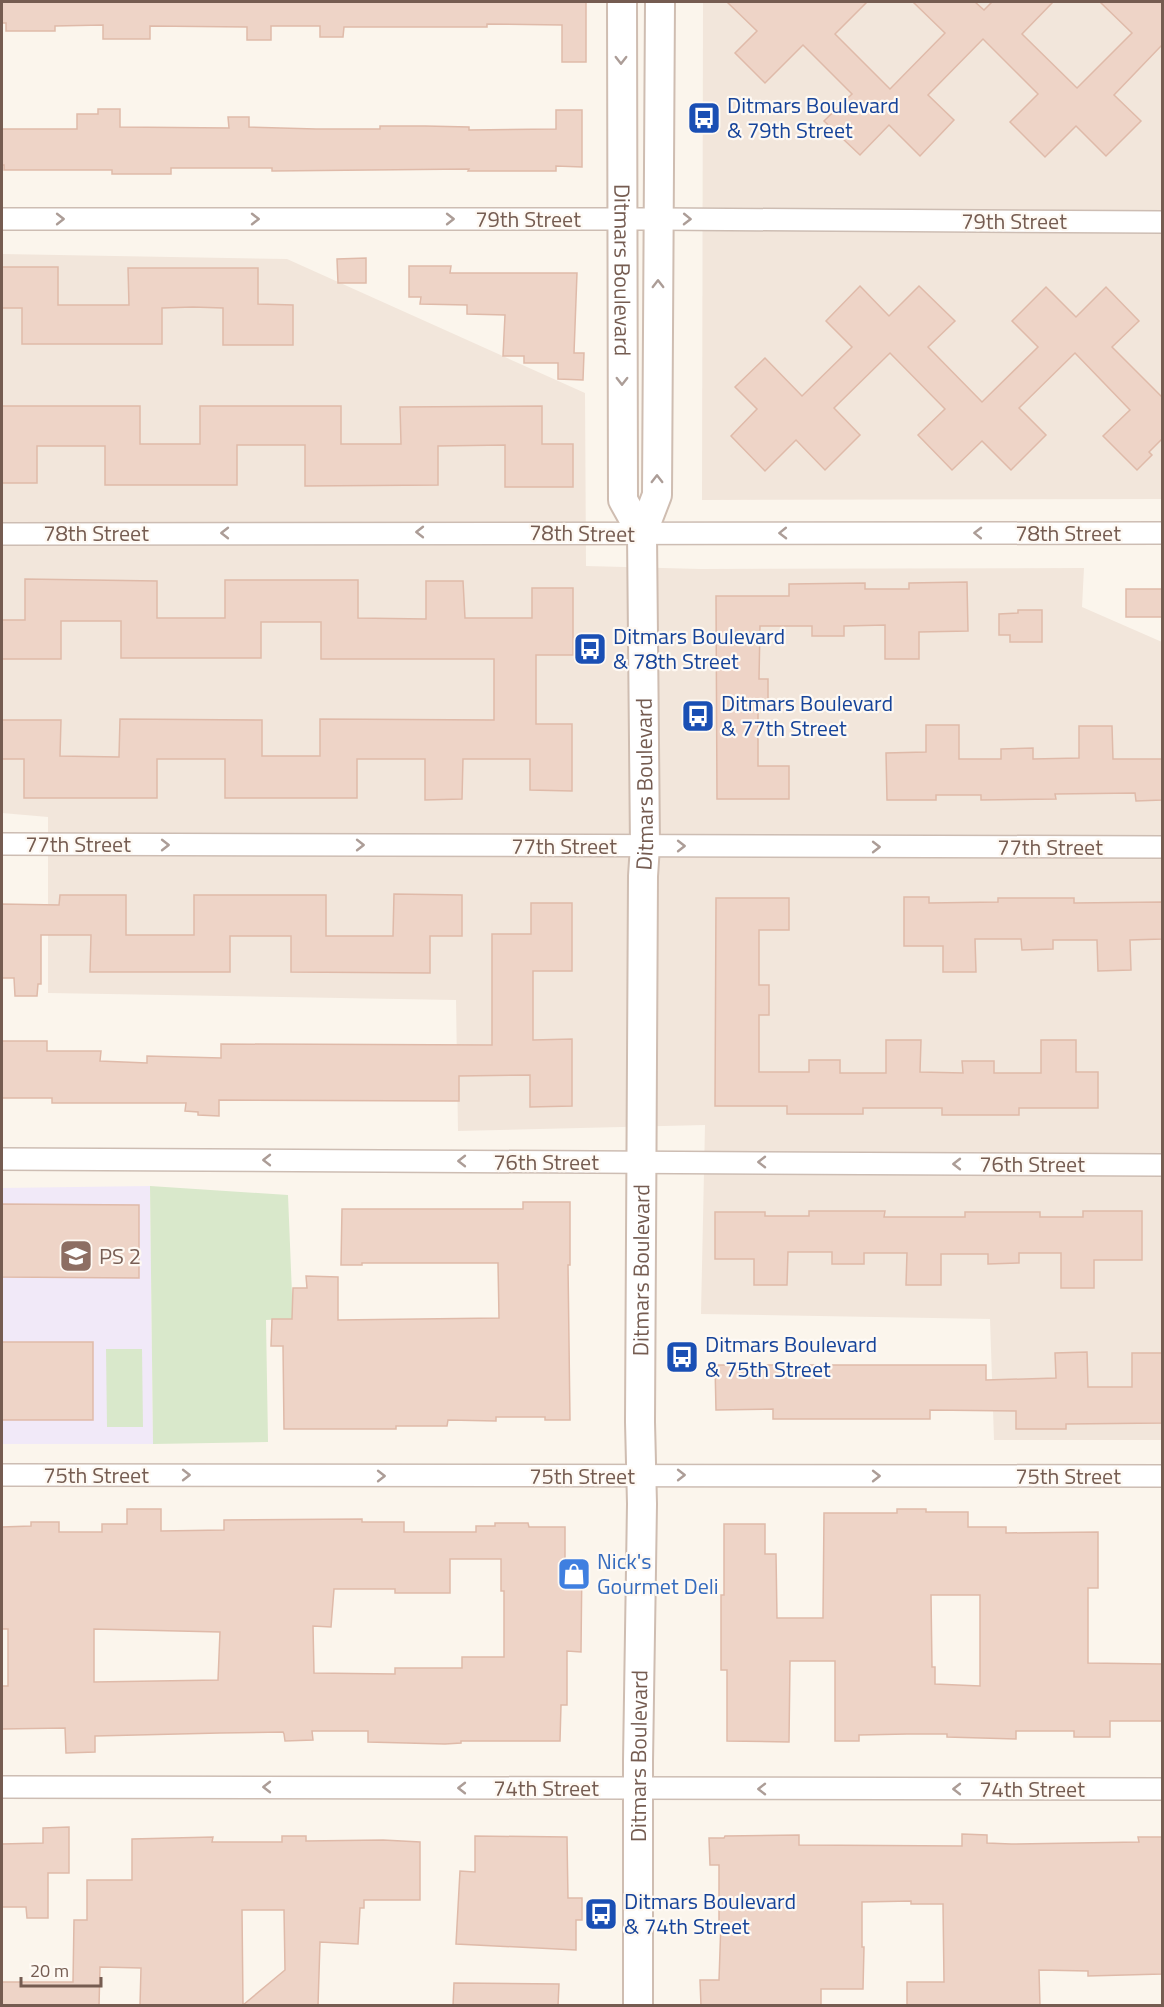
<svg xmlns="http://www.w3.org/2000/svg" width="1164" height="2007" font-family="'Titillium Web',sans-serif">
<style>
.residential{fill:#f2e6db}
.education{fill:#f1e9f8}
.green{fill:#d9e8cb}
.building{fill:#eed4c7;stroke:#dfbaa9;stroke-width:1.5;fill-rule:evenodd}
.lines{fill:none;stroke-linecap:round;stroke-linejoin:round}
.street-casing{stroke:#cdbdb3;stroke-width:24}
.secondary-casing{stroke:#cfbdb1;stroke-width:32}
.street{stroke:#fff;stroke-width:21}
.secondary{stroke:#fff;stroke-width:28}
.oneway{stroke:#ac9d97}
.labels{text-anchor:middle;stroke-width:4.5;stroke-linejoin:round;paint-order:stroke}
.transit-label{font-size:22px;fill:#164399;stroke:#fef9f3;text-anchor:start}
.street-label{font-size:22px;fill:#755c51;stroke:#fef9f3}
.education-label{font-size:22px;fill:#785e54;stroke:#fef9f3;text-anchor:start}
.shop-label{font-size:22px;fill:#366cbe;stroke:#fef9f3;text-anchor:start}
</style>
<rect width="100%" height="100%" fill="#fbf5ec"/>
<g class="residential">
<polygon points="703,2 1162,2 1162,499 702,500"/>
<polygon points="2,254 287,259 585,393 586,566 701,569 1084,568 1082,607 1162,642 1162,1440 994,1440 990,1319 701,1314 705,1125 458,1131 456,1000 48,993 48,817 2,813"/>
</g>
<polygon class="education" points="150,1186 153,1444 2,1444 2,1188"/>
<g class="green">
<polygon points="150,1186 288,1195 293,1319 266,1320 268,1442 153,1444"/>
<polygon points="106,1349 142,1349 143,1427 107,1427"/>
</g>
<g class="building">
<polygon points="2,2 586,2 586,62 562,62 562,25 487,24 487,27 344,27 343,37 320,37 320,26 271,26 271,40 247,40 247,27 150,26 150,39 103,39 103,25 55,26 55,31 6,31 6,23 2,23"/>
<polygon points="727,2 867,2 835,34 890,89 945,33 913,2 975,2 984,10 992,2 1053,2 1022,34 1077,88 1132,33 1100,2 1162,2 1162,45 1114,95 1141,121 1106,156 1076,126 1045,157 1010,122 1038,94 983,39 928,95 954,120 920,156 889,125 860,155 824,121 852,94 803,45 765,83 735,53 757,31"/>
<polygon points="98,109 120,109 120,127 229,128 228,117 249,117 249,127 316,129 380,129 380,126 425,126 469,127 469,130 556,129 556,110 582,110 582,167 556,166 556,171 468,171 469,169 272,171 272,168 171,168 171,174 112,174 112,170 4,170 4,165 2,165 2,129 77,129 77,114 98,114"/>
<polygon points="366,258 366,283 338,283 337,259"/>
<polygon points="409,266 451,266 450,273 577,273 574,353 584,353 583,380 558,379 558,363 524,363 524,356 503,356 505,315 467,314 467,305 420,304 421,297 409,297"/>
<polygon points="2,267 58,267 58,305 129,305 128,268 258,268 258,304 293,305 293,345 223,345 223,308 193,307 162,308 162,344 22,344 22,308 2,308"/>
<polygon points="860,286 889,316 919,286 955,321 928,347 982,402 1038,347 1012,321 1046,287 1076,317 1106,287 1139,321 1112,347 1162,397 1162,439 1149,452 1152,455 1137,470 1103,436 1130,410 1075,353 1019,408 1046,435 1011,470 982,441 952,470 918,435 945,409 890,353 834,408 860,435 825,470 796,440 765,471 731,436 757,409 735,387 765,358 802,396 852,347 826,321"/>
<polygon points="2,406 140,406 140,444 200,444 200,406 341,406 341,444 401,444 400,407 542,406 542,444 573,444 573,487 505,487 505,445 438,446 438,485 305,486 305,445 237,445 237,485 105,485 105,446 37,446 37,483 2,483"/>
<polygon points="25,579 157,581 157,618 225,618 225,580 358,580 358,618 426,619 426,581 463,581 465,618 532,618 532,588 573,588 573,655 536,655 536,724 572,724 572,791 530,790 530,759 463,759 462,799 425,800 425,759 357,759 357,798 225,798 225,759 157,759 157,798 24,798 24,759 2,759 2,720 61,720 60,756 119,757 120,719 262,720 262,756 320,756 320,719 494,720 494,659 321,659 321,622 261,622 261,658 121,658 121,621 61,621 61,659 2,659 2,620 25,620"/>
<polygon points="967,582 968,631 919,632 919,659 885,659 885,625 844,626 844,636 812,636 812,626 760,626 759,679 768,679 768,708 758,708 758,766 789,766 789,799 717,799 716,596 789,596 789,584 865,583 865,589 909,589 909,583"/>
<rect x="1126" y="589" width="36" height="28"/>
<polygon points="1018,610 1042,610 1042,642 1010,642 1010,635 999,635 999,614 1018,613"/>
<polygon points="926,725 959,725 959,759 1001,759 1001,749 1033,748 1033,759 1079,758 1079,726 1112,726 1113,759 1162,759 1162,800 1136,801 1135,793 1055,794 1056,799 981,800 981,795 936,795 936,800 887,800 886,753 926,752"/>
<polygon points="394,894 462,895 462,936 430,936 430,973 291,972 291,936 230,936 230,972 90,972 91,935 41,935 41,984 38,984 37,996 15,996 14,978 2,978 2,904 59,905 60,895 126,895 126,935 194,935 194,895 326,895 326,936 393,936"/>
<polygon points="904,897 929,897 929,903 998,902 998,898 1074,898 1074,903 1162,902 1162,939 1130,940 1131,970 1098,971 1097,940 1053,940 1053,949 1022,950 1021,939 975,939 976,972 943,972 943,946 904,946"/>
<polygon points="716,898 789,898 789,930 759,930 759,985 769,985 769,1015 759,1015 759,1072 809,1072 809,1060 840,1060 840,1073 886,1073 886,1040 921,1040 920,1072 963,1073 962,1061 994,1061 994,1073 1041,1073 1041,1040 1076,1040 1076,1072 1098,1072 1098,1108 1019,1108 1019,1115 942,1115 942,1108 863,1108 863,1114 787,1114 787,1106 715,1106"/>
<polygon points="531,903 572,903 572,971 533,971 533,1040 572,1039 572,1106 530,1107 530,1075 459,1076 459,1101 219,1100 219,1116 198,1115 198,1112 185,1111 186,1103 52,1103 52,1098 2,1098 2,1041 47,1041 47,1051 101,1051 100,1061 147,1063 147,1056 221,1058 221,1044 492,1045 492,934 531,934"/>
<polygon points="523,1202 570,1202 570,1265 568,1265 570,1420 545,1420 545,1417 496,1417 496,1421 448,1420 447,1426 396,1426 396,1429 284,1429 283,1346 271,1346 272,1319 292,1319 293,1288 307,1288 306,1276 338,1277 338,1320 499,1318 498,1263 362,1263 362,1265 341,1265 342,1209 523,1209"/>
<polygon points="2,1204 139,1205 139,1278 2,1277"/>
<polygon points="809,1211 885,1211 884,1217 965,1217 965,1212 1040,1212 1040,1217 1083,1217 1083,1211 1142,1211 1142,1260 1094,1260 1094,1288 1061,1288 1061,1253 1019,1253 1019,1263 988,1264 988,1254 941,1254 941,1285 906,1285 907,1253 864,1253 864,1264 832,1264 832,1252 788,1252 787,1285 754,1285 754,1259 715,1259 715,1212 765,1212 765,1216 809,1216"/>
<rect x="2" y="1342" width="91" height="78"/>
<polygon points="1087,1352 1088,1387 1132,1387 1132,1353 1162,1353 1162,1423 1066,1424 1066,1429 1016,1429 1016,1411 930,1410 930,1419 773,1419 773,1409 716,1410 715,1365 986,1365 986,1380 1056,1378 1055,1353"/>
<path d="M 127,1509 L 161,1509 L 161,1531 L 224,1530 L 224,1520 L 362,1519 L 362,1522 L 404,1522 L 404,1532 L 476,1532 L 476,1526 L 495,1526 L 495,1523 L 528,1523 L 529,1527 L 565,1527 L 565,1560 L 582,1559 L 581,1652 L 567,1651 L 567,1705 L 561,1705 L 560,1741 L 461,1741 L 461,1743 L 445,1744 L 368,1742 L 368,1731 L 312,1731 L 313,1740 L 285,1741 L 284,1734 L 283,1732 L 220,1733 L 95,1736 L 95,1752 L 66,1753 L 65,1728 L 2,1729 L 2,1686 L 8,1686 L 8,1629 L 2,1629 L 2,1527 L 31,1526 L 31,1522 L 59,1522 L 59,1532 L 102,1532 L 102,1524 L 127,1524 ZM 450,1559 L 501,1559 L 501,1591 L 504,1591 L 504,1657 L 462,1657 L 462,1668 L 395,1668 L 395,1674 L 314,1673 L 313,1626 L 331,1627 L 334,1589 L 395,1589 L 395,1593 L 450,1593 ZM 94,1629 L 220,1632 L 218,1680 L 94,1682 Z"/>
<path d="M 897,1509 L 926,1509 L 926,1512 L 968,1512 L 968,1527 L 1006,1527 L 1006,1533 L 1098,1532 L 1098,1588 L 1088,1588 L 1088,1663 L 1162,1664 L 1162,1721 L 1110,1721 L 1110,1737 L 1074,1737 L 1074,1731 L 1016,1731 L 1016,1739 L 947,1737 L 947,1734 L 907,1734 L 859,1735 L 859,1741 L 835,1741 L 835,1661 L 790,1661 L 789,1742 L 727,1741 L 727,1670 L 721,1670 L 721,1595 L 724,1595 L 724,1524 L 765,1524 L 765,1554 L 776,1554 L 777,1618 L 823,1618 L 824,1513 L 897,1513 ZM 931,1595 L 980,1595 L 980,1686 L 935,1684 L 935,1667 L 932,1667 Z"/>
<polygon points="69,1827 69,1873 48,1873 48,1918 27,1918 26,1907 2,1907 2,1844 43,1843 43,1828"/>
<polygon points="962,1834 987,1835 987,1843 1011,1844 1139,1842 1138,1837 1162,1837 1162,1974 1088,1976 1088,1971 1039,1970 1040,2006 907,2006 907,1982 944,1982 943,1904 911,1904 911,1901 862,1902 862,1947 864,1947 863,1989 821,1989 821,2006 701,2006 700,1980 719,1980 721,1921 719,1921 719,1865 710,1865 709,1838 724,1838 725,1836 799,1835 799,1845 962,1846"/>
<path d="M 282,1836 L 306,1836 L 306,1841 L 383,1840 L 420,1842 L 420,1900 L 364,1900 L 364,1908 L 360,1908 L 358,1944 L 320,1942 L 318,2006 L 140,2006 L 141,1968 L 100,1967 L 99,2006 L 2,2006 L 2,1982 L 73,1982 L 74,1920 L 87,1920 L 87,1880 L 132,1880 L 132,1839 L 213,1837 L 212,1842 L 282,1842 ZM 242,1910 L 284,1910 L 285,1970 L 243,2005 Z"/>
<polygon points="475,1836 567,1837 568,1898 582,1898 582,1920 576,1920 576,1950 456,1944 460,1871 475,1872"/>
<polygon points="454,1983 559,1984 558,2006 453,2006"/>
</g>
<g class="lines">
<g class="street-casing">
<g id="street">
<polyline points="2,219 659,219 1162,222"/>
<polyline points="2,534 1162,533"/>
<polyline points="2,844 1162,847"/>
<polyline points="2,1159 1162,1165"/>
<polyline points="2,1475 1162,1476"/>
<polyline points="2,1787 1162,1789"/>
</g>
</g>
<g class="secondary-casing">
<g id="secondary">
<path id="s1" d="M 622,2 L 623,500 L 642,534"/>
<path id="s2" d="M 638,2006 L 638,1761 L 642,1504 L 640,1422 L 643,876 L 645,846 L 642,534 L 657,495 L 660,2"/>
</g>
</g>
<use href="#street" class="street"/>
<use href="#secondary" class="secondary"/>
</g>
<defs><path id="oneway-chevron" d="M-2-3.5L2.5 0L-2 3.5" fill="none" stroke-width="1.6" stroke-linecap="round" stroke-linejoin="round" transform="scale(1.5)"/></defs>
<g class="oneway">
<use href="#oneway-chevron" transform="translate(621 60) rotate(90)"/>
<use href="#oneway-chevron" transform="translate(60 219)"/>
<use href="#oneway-chevron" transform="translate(255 219)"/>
<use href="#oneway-chevron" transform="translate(450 219)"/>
<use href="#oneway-chevron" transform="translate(687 219) rotate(1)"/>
<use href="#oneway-chevron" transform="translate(658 284) rotate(-90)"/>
<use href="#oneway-chevron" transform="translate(622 381) rotate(90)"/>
<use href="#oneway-chevron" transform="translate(657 479) rotate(-90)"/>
<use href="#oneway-chevron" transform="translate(420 532) rotate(180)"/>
<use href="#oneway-chevron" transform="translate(225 533) rotate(180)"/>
<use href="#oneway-chevron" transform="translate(783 533) rotate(179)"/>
<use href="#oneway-chevron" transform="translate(978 533) rotate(-179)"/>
<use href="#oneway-chevron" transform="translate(165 845)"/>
<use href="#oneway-chevron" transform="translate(360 845)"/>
<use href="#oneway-chevron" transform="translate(681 846)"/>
<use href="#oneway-chevron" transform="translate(876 847)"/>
<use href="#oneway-chevron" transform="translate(267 1160) rotate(-180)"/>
<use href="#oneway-chevron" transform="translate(462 1161) rotate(-180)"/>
<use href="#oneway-chevron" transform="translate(762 1162) rotate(-180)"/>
<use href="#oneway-chevron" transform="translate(957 1164) rotate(-180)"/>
<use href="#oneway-chevron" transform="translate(186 1475)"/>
<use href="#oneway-chevron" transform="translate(681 1475)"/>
<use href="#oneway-chevron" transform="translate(381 1476)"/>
<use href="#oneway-chevron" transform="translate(876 1476)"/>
<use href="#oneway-chevron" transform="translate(267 1787) rotate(-180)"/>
<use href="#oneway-chevron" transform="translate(462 1788) rotate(-180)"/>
<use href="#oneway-chevron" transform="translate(762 1789) rotate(-180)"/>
<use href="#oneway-chevron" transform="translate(957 1789) rotate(-180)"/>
</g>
<defs>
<g id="bus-square" transform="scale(1.725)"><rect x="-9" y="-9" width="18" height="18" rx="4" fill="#1a4fb4" stroke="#fef9f3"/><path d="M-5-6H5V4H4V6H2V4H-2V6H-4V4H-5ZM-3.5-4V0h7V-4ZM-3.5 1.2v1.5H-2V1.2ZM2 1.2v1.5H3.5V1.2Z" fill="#fff"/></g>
<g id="school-square" transform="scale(1.725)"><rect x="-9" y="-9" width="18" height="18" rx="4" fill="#8d6e63" stroke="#fef9f3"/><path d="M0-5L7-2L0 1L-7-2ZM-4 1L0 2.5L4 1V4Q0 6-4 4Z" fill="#fff"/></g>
<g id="shop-square" transform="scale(1.725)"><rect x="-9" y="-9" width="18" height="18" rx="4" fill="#3f7fe0" stroke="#fef9f3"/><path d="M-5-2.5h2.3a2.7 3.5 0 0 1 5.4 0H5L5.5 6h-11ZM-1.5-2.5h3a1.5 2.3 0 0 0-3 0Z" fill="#fff"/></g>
</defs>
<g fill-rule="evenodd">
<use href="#bus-square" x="704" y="118"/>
<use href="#bus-square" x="590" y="649"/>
<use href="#bus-square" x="698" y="716"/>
<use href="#school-square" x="76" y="1256"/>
<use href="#bus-square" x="682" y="1357"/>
<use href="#shop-square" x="574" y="1574"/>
<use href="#bus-square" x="601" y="1914"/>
</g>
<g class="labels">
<g class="transit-label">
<text x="727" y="113">Ditmars Boulevard<tspan x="727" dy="25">&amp; 79th Street</tspan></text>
<text x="613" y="644">Ditmars Boulevard<tspan x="613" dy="25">&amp; 78th Street</tspan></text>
<text x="721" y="711">Ditmars Boulevard<tspan x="721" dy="25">&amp; 77th Street</tspan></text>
<text x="705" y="1352">Ditmars Boulevard<tspan x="705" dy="25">&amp; 75th Street</tspan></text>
<text x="624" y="1909">Ditmars Boulevard<tspan x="624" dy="25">&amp; 74th Street</tspan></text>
</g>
<g class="street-label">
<text x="528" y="227">79th Street</text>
<text x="1014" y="229">79th Street</text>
<text dy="8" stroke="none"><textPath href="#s1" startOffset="268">Ditmars Boulevard</textPath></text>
<text x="96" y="541">78th Street</text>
<text transform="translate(582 533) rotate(1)" y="8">78th Street</text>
<text x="1068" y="541">78th Street</text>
<text dy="8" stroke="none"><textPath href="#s2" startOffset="1222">Ditmars Boulevard</textPath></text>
<text x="78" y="852">77th Street</text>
<text x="564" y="854">77th Street</text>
<text x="1050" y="855">77th Street</text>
<text x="546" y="1170">76th Street</text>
<text x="1032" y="1172">76th Street</text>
<text dy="8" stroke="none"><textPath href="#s2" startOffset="736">Ditmars Boulevard</textPath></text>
<text x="96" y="1483">75th Street</text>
<text x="582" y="1484">75th Street</text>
<text x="1068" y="1484">75th Street</text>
<text dy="8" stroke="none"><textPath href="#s2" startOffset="250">Ditmars Boulevard</textPath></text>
<text x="546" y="1796">74th Street</text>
<text x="1032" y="1797">74th Street</text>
</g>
<g class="education-label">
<text x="99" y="1264">PS 2</text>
</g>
<g class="shop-label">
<text x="597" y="1569">Nick's<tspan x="597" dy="25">Gourmet Deli</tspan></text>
</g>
</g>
<rect width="1164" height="2007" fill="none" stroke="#755c51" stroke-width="6"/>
<path d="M21 1977v9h80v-9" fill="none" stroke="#755c51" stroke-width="3"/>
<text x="30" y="1977" font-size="18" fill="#755c51" stroke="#fef9f3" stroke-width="4.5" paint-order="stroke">20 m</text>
</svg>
